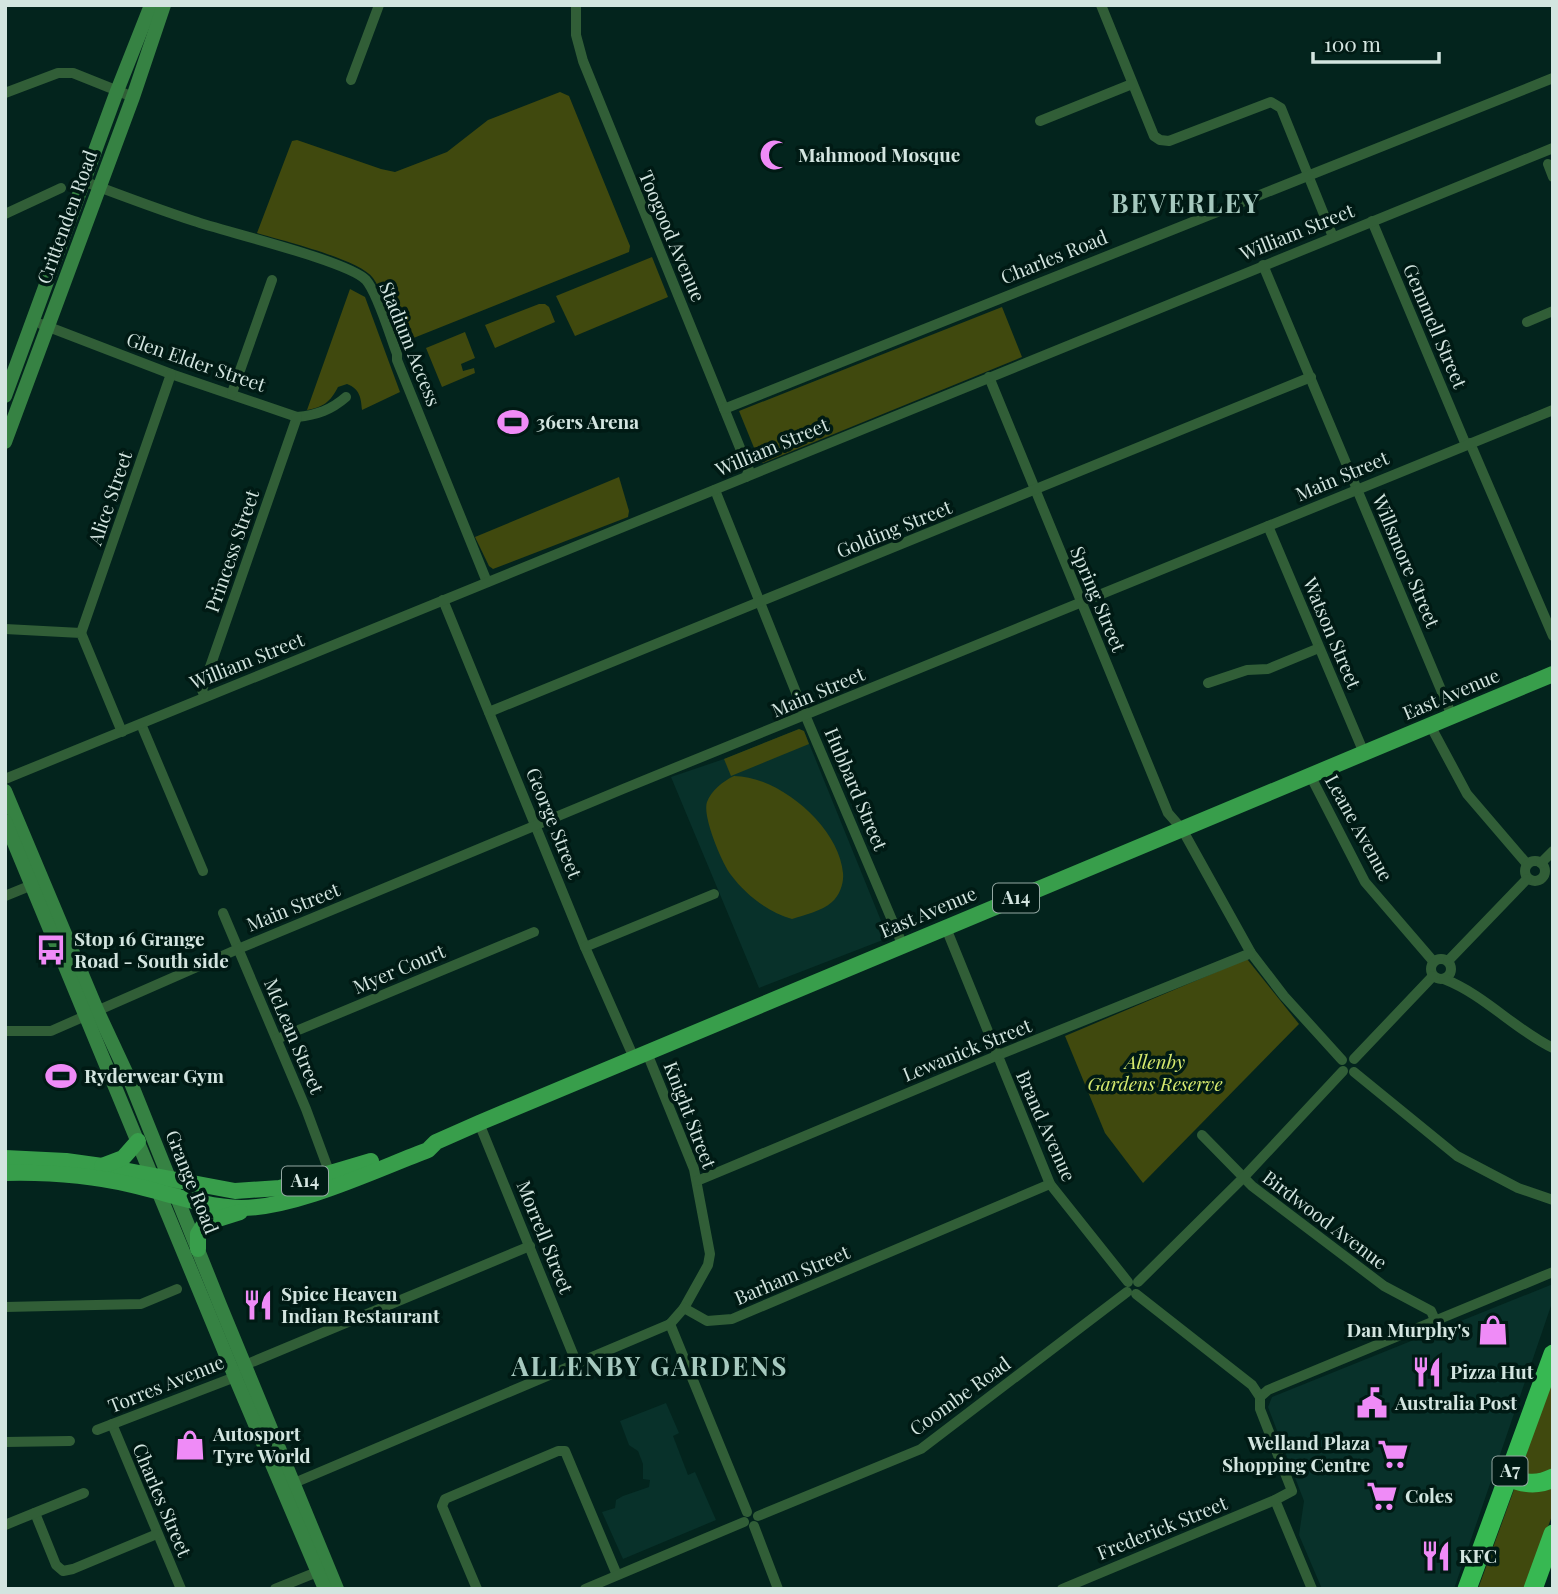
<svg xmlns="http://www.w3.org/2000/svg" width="1558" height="1594" font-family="'Playfair Display',serif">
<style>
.built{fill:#08312a}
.green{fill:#40490e}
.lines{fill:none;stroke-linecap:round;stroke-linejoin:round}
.street{stroke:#315e37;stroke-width:10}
.secondary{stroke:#368243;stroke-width:14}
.primary{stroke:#389e4b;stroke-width:16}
.highway{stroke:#37b852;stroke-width:19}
.labels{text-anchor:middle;stroke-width:7;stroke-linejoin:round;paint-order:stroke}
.shield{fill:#001a14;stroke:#94a8a3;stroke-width:2}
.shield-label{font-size:18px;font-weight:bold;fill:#d3e5e0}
.poi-label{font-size:19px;font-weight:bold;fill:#d3e5e0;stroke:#001a14;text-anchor:start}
.street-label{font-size:19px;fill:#d3e5e0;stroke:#001a14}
.park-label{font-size:19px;font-style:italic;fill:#d6ea6f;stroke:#001a14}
.district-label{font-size:26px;font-weight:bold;letter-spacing:2px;fill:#a6c9bf;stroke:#001a14}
</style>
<rect width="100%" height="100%" fill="#03241d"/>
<g class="built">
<polygon points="799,729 804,731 888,938 759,988 671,777 724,759"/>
<polygon points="1553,1284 1553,1300 1454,1589 1322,1589 1299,1535 1304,1501 1268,1407 1272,1397"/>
<polygon points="666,1403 679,1433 673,1436 688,1475 695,1472 716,1520 623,1559 602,1512 615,1508 616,1500 623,1496 649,1487 650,1480 643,1479 643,1464 638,1451 629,1445 620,1421"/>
</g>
<g class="green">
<path d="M 560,92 L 569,96 L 630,246 L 629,252 L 401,343 C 388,324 387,297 373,278 C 359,259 283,241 257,233 L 292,141 L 297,140 L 381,169 L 395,172 L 447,152 L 488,120 Z"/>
<polygon points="652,257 668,297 575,336 556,296"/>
<path d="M 350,289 L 365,297 L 400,392 L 362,410 C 361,398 360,389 347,384 L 338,387 C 330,402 324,407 307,410 Z"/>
<polygon points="539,304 545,304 549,307 555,322 495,348 485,325"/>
<polygon points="1002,307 1022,357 763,463 759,460 739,411"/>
<polygon points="465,332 475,358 461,364 463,371 474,368 475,373 442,387 426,348"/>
<polygon points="619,477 629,511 628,517 493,569 489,566 475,537"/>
<polygon points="799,729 804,731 809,744 731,776 724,759"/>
<path d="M 734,776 C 779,776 839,827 843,873 C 844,883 840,895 832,902 C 822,911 804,915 792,919 C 769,913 746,895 731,875 C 722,863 702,816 707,802 C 711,791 723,781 734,776 Z"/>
<polygon points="1247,959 1299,1024 1143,1183 1105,1133 1065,1036"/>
<polygon points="1553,1375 1553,1472 1540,1477 1521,1474 1533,1429"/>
<polygon points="1553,1482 1553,1513 1525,1589 1478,1589 1516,1484"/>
</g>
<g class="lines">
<g class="street">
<polyline points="576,5 576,35 583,61 749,470 746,477"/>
<polyline points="1101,5 1154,136 1160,140 1169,141 1271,102 1281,108 1333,237"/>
<polyline points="351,80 379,5"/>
<polyline points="5,93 58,73 73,73 133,97"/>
<polyline points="1040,121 1132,84"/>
<polyline points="1548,164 1553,177"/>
<path d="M 83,181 C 120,195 157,209 194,221 C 226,232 348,261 366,280 C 378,294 390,336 397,354 L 397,360 L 487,582"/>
<polyline points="5,214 61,188"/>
<polyline points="1372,221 1466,445"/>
<polyline points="1263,265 1452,716"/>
<polyline points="1527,322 1553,311"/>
<path d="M 41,324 L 171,374 L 297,417 C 317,415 331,410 346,397"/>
<polyline points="989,377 1168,813 1182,829 1251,953 1284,996 1342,1060"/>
<polyline points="232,393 272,280"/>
<polyline points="724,409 1553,78"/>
<polyline points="1470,443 1553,636"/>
<polyline points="715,490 803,710 903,946"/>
<polyline points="1268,526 1364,753"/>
<polyline points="443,600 585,947 634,1058"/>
<polyline points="5,629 81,633 122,732"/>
<polyline points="81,633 171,374"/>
<polyline points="1208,683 1247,670 1268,669 1319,648"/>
<polyline points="205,697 202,690 297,417"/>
<polyline points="489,712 1311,377"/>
<polyline points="141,724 203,871"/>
<polyline points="1430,725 1467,794 1527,864"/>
<polyline points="1310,775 1365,882 1433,961"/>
<polyline points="5,779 1553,148"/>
<circle cx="1535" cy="871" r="10"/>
<polyline points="1541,863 1553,851"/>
<polyline points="5,896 32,885"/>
<polyline points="223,913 306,1109 330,1174"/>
<polyline points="946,928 1050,1184 1128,1282"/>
<polyline points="585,947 714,894"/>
<circle cx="1441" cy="969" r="10"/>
<polyline points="1448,961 1527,879"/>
<path d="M 1444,979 C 1485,995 1514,1029 1553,1048"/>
<polyline points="5,1031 51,1031 238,949 623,789 1553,410"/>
<polyline points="277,1039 534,932"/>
<polyline points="647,1053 694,1169 710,1254 708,1265 684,1308"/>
<polyline points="1354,1059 1433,976"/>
<polyline points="1354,1072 1457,1156 1518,1188 1553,1200"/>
<polyline points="479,1123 577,1364"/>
<polyline points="1202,1135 1252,1186 1384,1286 1431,1311 1435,1320"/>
<polyline points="697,1181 996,1056 1251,953"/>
<polyline points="1138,1282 1243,1178 1343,1071"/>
<polyline points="1136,1294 1252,1385 1260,1397 1260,1409 1292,1491 1275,1500 1312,1589"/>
<polyline points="5,1307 141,1304 177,1289"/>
<polyline points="670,1324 747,1512"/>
<polyline points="1260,1397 1268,1390 1553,1272"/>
<polyline points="112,1424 181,1589"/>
<polyline points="97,1430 235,1377 245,1365 530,1246"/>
<polyline points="5,1442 70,1441"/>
<polyline points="287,1486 670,1324 684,1308 707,1321 732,1319 1050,1184"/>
<polyline points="35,1513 56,1565 63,1571 73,1569 157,1534"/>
<polyline points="758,1516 921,1449 1127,1292"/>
<polyline points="5,1525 84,1493"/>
<polyline points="754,1526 778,1589"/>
<polyline points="275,1589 322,1570"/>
<polyline points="477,1589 442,1506 445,1499 558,1451 565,1451 617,1575"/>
<polyline points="585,1589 744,1522"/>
<polyline points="1062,1589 1275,1500"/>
</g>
<g class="secondary">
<polyline points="5,396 117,91 151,5"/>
<polyline points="5,442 133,97 164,5"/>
<polyline points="5,791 97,1010 131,1083 220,1305 337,1589"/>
<polyline points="5,821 235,1377 325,1589"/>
</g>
<g class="primary">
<polyline points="5,1158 66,1161 102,1166 235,1191 280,1188 371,1161"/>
<polyline points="102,1166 123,1158 138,1141"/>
<path d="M 5,1173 C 48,1172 90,1175 132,1185 C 168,1193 203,1207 241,1208 C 296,1208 375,1170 428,1150 L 436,1142 L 479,1123 L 1553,674"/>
<polyline points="198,1249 198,1234 205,1223 240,1212"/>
</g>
<g class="highway">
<path d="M 1508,1477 C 1523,1484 1537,1486 1553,1478"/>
<polyline points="1467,1589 1553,1354"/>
<polyline points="1533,1589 1553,1534"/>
</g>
</g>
<defs>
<g id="mosque-bare" transform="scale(2.415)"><path d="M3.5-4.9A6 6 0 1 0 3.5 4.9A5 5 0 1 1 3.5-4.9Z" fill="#ef8bf7" stroke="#001a14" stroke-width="2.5" paint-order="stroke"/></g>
<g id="stadium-bare" transform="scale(2.415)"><path d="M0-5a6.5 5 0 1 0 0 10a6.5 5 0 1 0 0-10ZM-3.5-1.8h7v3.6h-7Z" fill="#ef8bf7" stroke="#001a14" stroke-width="2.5" paint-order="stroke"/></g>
<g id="bus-bare" transform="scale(2.415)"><path d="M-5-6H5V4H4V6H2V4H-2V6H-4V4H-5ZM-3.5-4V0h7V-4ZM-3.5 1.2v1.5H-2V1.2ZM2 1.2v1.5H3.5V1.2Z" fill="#ef8bf7" stroke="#001a14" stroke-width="2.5" paint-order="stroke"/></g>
<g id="restaurant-bare" transform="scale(2.415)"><path d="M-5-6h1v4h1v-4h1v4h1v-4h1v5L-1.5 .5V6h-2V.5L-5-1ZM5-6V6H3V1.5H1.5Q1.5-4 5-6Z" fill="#ef8bf7" stroke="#001a14" stroke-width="2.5" paint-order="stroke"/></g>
<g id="shop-bare" transform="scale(2.415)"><path d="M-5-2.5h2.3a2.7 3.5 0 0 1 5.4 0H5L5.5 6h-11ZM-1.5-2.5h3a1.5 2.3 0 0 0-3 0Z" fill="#ef8bf7" stroke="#001a14" stroke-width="2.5" paint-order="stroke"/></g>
<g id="civic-bare" transform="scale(2.415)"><path d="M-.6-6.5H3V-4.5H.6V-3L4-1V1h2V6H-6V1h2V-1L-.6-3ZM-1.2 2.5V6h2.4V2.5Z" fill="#ef8bf7" stroke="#001a14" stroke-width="2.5" paint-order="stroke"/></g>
<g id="supermarket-bare" transform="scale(2.415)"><path d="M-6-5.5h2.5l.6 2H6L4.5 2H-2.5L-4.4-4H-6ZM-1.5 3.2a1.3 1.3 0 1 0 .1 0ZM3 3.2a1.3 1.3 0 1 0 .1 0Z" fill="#ef8bf7" stroke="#001a14" stroke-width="2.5" paint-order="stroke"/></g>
</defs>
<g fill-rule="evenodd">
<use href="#mosque-bare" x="775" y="155"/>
<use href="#stadium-bare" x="513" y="422"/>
<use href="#bus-bare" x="51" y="950"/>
<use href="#stadium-bare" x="61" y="1076"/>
<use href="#restaurant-bare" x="258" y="1305"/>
<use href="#shop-bare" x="1493" y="1330"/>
<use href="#restaurant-bare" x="1427" y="1372"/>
<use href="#civic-bare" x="1372" y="1403"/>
<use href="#shop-bare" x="190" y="1445"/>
<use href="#supermarket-bare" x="1393" y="1454"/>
<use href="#supermarket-bare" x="1382" y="1496"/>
<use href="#restaurant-bare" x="1436" y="1556"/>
</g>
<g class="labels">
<g class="shield">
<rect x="993" y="883.5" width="46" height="29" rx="5"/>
<rect x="282" y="1166.5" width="46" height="29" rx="5"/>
<rect x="1492.5" y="1456.5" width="35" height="29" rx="5"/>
</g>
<g class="shield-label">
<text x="1016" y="904">A14</text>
<text x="305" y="1187">A14</text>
<text x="1510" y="1477">A7</text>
</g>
<g class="poi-label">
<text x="798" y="162">Mahmood Mosque</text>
<text x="536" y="429">36ers Arena</text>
<text x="74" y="946">Stop 16 Grange<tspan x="74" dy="22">Road - South side</tspan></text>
<text x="84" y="1083">Ryderwear Gym</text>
<text x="281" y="1301">Spice Heaven<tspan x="281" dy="22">Indian Restaurant</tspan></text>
<text x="1470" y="1337" text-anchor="end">Dan Murphy's</text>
<text x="1450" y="1379">Pizza Hut</text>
<text x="1395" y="1410">Australia Post</text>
<text x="213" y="1441">Autosport<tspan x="213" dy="22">Tyre World</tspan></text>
<text x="1370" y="1450" text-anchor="end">Welland Plaza<tspan x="1370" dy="22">Shopping Centre</tspan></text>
<text x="1405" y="1503">Coles</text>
<text x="1459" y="1563">KFC</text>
</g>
<g class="street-label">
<text transform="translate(67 217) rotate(-70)" y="7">Crittenden Road</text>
<text transform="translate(1297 232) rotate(-22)" y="7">William Street</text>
<text transform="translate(672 236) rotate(67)" y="7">Toogood Avenue</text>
<text transform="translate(1054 257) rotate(-22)" y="7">Charles Road</text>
<text transform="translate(1435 326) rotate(67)" y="7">Gemmell Street</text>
<text transform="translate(410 344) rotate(68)" y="7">Stadium Access</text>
<text transform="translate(196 362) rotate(19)" y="7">Glen Elder Street</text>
<text transform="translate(772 447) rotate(-23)" y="7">William Street</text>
<text transform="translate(1342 476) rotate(-23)" y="7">Main Street</text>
<text transform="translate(110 498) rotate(-71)" y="7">Alice Street</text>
<text transform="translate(894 529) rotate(-22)" y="7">Golding Street</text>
<text transform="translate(232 551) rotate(-71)" y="7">Princess Street</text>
<text transform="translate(1406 561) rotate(67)" y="7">Willsmore Street</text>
<text transform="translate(1098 599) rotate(67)" y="7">Spring Street</text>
<text transform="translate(1332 633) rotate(67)" y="7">Watson Street</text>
<text transform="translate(247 661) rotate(-22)" y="7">William Street</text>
<text transform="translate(818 692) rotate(-23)" y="7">Main Street</text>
<text transform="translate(1451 694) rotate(-23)" y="7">East Avenue</text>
<text transform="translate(856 789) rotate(67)" y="7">Hubbard Street</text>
<text transform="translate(554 823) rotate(68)" y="7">George Street</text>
<text transform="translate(1359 828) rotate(61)" y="7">Leane Avenue</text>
<text transform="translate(293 907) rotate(-22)" y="7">Main Street</text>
<text transform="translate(928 912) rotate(-23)" y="7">East Avenue</text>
<text transform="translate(399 969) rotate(-23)" y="7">Myer Court</text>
<text transform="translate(294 1036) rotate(67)" y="7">McLean Street</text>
<text transform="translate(967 1050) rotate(-22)" y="7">Lewanick Street</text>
<text transform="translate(690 1115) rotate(69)" y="7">Knight Street</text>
<text transform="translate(1046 1126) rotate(66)" y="7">Brand Avenue</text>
<text transform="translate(192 1182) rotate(68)" y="7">Grange Road</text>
<text transform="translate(1325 1220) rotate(37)" y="7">Birdwood Avenue</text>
<text transform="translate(545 1237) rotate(68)" y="7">Morrell Street</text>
<text transform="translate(792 1275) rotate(-23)" y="7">Barham Street</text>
<text transform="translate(166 1384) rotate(-22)" y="7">Torres Avenue</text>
<text transform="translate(960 1396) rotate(-36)" y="7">Coombe Road</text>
<text transform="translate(162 1500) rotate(67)" y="7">Charles Street</text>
<text transform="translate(1162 1528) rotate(-22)" y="7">Frederick Street</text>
</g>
<g class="park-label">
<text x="1155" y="1069">Allenby<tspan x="1155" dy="22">Gardens Reserve</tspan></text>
</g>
<g class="district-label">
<text x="1186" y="213">BEVERLEY</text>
<text x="650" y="1376">ALLENBY GARDENS</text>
</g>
</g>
<rect width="1558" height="1594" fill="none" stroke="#d3e5e0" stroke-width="14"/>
<path d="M1313 52v10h126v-10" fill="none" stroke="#d3e5e0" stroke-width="3.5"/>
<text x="1324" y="52" font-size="21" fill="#d3e5e0" stroke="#001a14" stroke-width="5" paint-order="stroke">100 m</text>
</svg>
